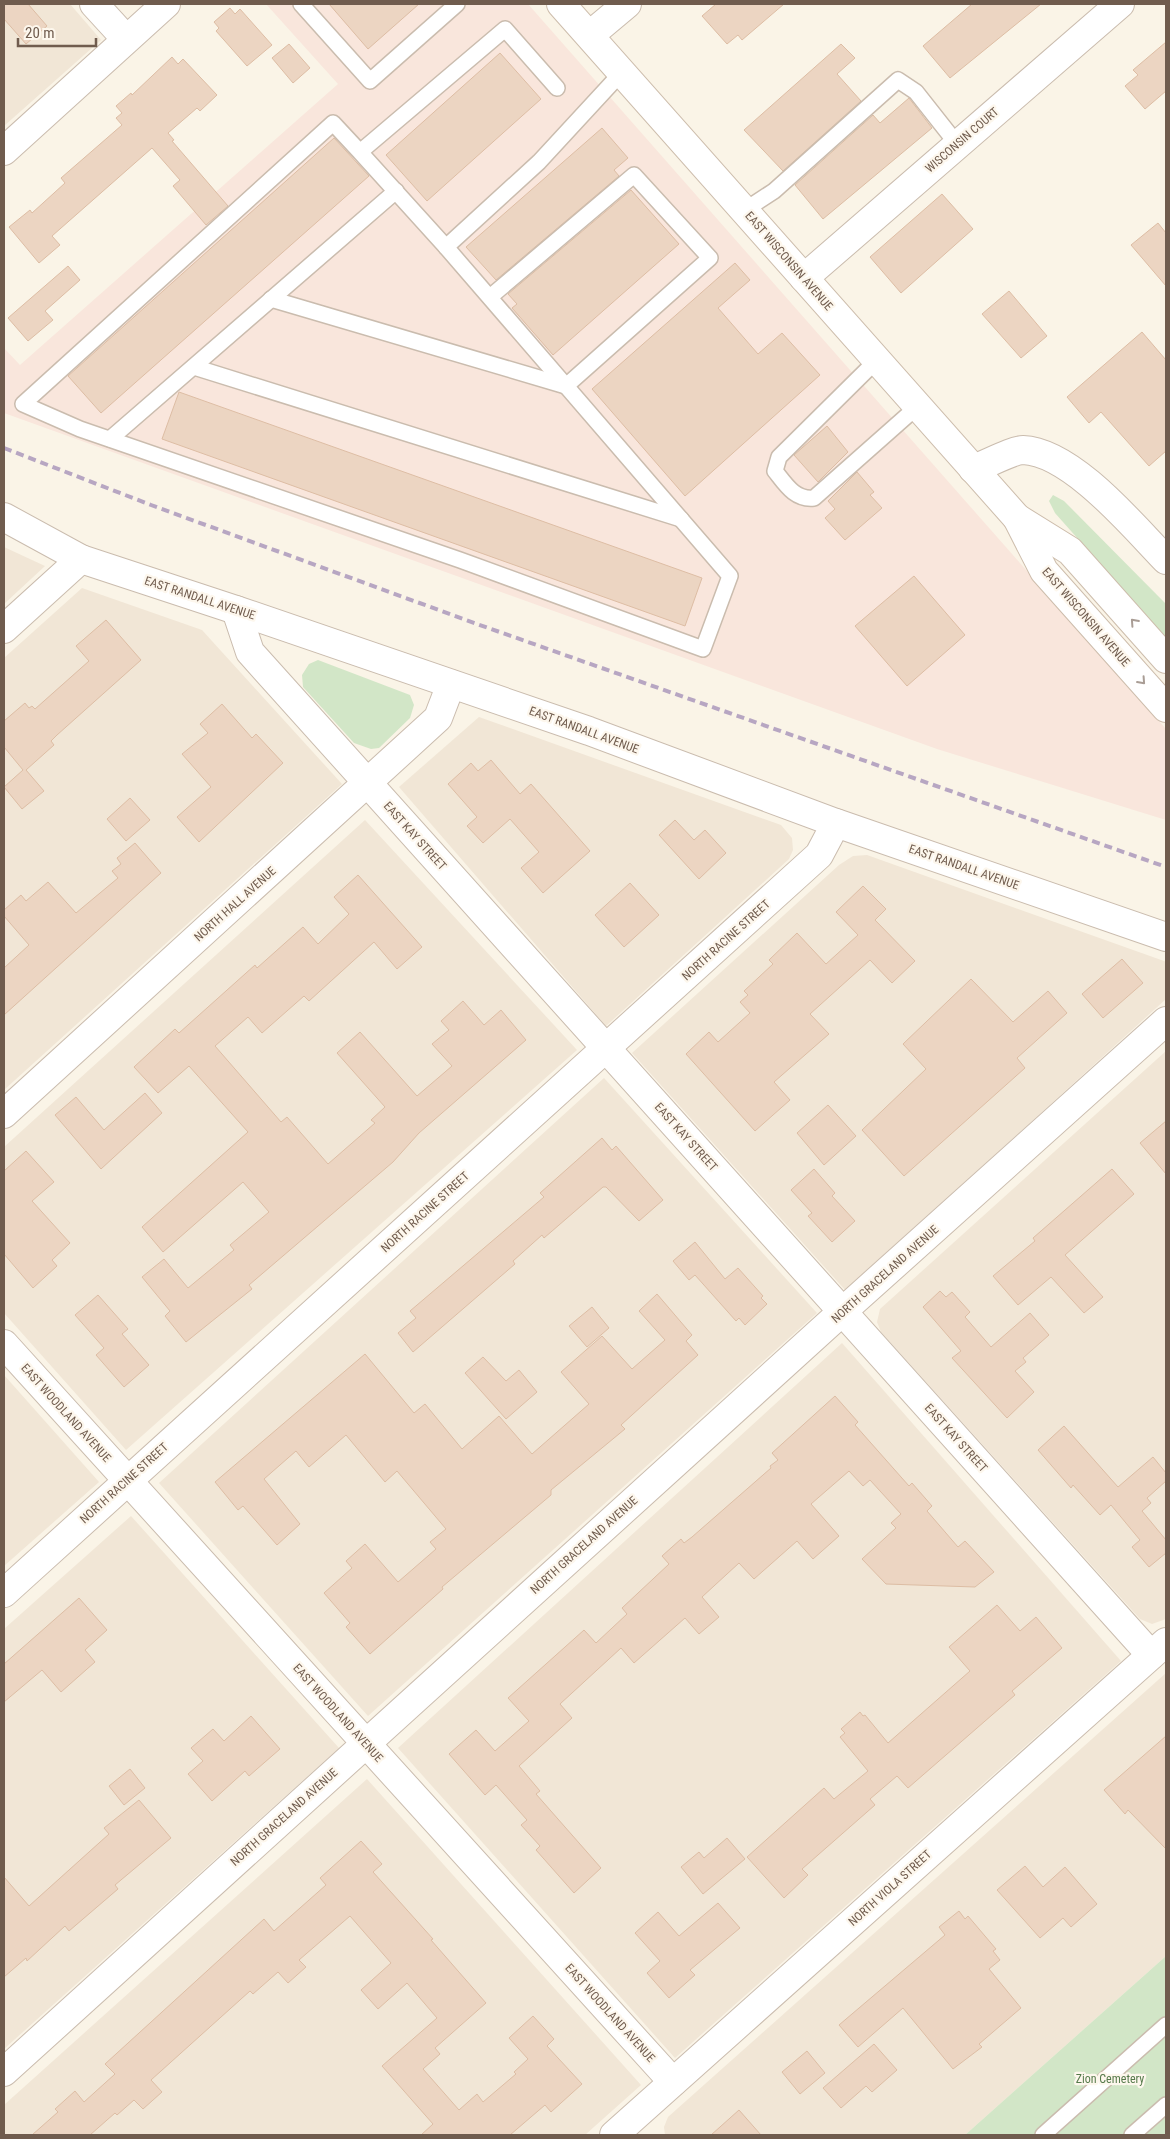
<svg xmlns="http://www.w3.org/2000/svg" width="1170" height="2139" font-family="'Roboto Condensed',sans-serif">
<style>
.residential{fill:#f1e6d6}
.commercial{fill:#f9e6dc}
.green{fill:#d2e6c7}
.building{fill:#ecd5c2;stroke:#ddbda4}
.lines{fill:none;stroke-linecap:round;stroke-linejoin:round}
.lane-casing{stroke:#cabcae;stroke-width:18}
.street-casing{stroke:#cabcae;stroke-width:30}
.secondary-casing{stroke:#cdbdac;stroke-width:30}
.lane{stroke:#fff;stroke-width:15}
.street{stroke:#fff;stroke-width:28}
.secondary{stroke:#fff;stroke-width:28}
.rail{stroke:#b7a6c2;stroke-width:4;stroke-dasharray:8 5;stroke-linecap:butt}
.oneway{stroke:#a99d95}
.labels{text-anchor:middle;stroke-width:4.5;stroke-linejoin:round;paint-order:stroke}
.street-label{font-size:12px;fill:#705c4e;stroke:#fdf7ed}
.park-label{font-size:12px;fill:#567a4b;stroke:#fdf7ed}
</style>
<rect width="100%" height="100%" fill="#faf4e7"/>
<g class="residential">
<polygon points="4,4 70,4 101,40 4,126"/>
<polygon points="4,547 45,566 4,604"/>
<polygon points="82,588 202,630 342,784 4,1090 4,658"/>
<polygon points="479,717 781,825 792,838 793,850 789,859 606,1026 399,787"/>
<polygon points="365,820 577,1050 126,1450 4,1313 4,1147"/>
<polygon points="867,855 1164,961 1166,962 1166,999 846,1291 632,1053 839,865 853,856"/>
<polygon points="1166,1051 1166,1619 1152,1624 1140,1619 881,1332 877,1322 880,1309"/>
<polygon points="604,1078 817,1313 368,1716 159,1483"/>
<polygon points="842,1343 1121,1661 675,2058 398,1748"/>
<polygon points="4,1375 99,1482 4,1566"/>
<polygon points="131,1516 339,1748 4,2049 4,1629"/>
<polygon points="1166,1673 1166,1956 965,2135 665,2135 664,2127 668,2117"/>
<polygon points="367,1779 641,2085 585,2135 4,2135 4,2105"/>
</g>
<polygon class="commercial" points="266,4 528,4 1166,729 1166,820 937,749 4,413 4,348 20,365 338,84"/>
<g class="green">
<polygon points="1053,495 1064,501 1166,604 1166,638 1055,513 1049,501"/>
<polygon points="318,660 410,695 414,705 410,718 379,748 371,749 354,743 303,687 302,675 309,664"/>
<polygon points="1166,1956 1166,2135 965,2135"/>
</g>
<g class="building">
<polygon points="4,4 28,4 47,26 26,44 4,19"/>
<polygon points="329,4 419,4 368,49"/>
<polygon points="716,4 784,4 742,40 738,35 727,44 702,16"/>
<polygon points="972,4 1041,4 950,78 923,46"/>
<polygon points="230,8 235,14 240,9 272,45 247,66 216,31 219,28 214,22"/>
<polygon points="1166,42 1166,91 1145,109 1125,86 1138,75 1133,70"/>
<polygon points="289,44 310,68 293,83 272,58"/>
<polygon points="841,44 855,58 837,74 861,101 783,171 744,130"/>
<polygon points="500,53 541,99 427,201 386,155"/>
<polygon points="172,57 178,64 183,59 217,95 200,111 197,108 168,133 174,140 172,141 228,206 206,225 173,186 180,180 152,148 52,236 60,245 39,263 9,227 30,210 32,213 65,183 61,178 122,125 116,118 122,113 116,106 131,93 132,95"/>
<polygon points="909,98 932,128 823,219 795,185 873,115 880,123"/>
<polygon points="602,128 628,158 614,170 619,176 496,280 466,247"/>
<polygon points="334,138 369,176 101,413 68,376"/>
<polygon points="631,190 679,244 553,355 512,308 517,304 508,294"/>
<polygon points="942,194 973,229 901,293 870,257"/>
<polygon points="1158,223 1166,233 1166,286 1131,245"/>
<polygon points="735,263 750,280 718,308 758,354 782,333 820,375 685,496 592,389"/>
<polygon points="68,266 80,280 45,311 53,320 28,341 8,318"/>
<polygon points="1009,291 1047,336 1021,358 982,314"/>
<polygon points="1142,332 1166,360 1166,451 1149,466 1101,412 1089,423 1067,397"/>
<polygon points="179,392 702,578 685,626 162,439"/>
<polygon points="827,426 848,452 818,482 794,455"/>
<polygon points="857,472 874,492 870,495 882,508 845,540 825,518 835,509 828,501"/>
<polygon points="914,576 965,635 907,686 855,626"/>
<polygon points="106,620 141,660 57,735 51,741 54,745 26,770 44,791 22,809 4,787 23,770 4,747 4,721 25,703 29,708 32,706 35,709 89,661 76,646"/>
<polygon points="222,704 252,738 256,734 283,763 199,842 177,817 211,787 182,754 208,733 200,724"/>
<polygon points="491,760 520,794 531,784 590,851 543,893 521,868 539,852 510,819 483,843 467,826 477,817 448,784 471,763 478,771"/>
<polygon points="130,798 150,820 126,841 107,819"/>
<polygon points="675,820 694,840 705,830 726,853 699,879 659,835"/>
<polygon points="135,843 161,873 4,1015 4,968 29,945 4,916 4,910 21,895 26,901 48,882 76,913 118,878 112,871 121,864 117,858"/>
<polygon points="358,875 422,947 397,969 374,942 309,1001 304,996 262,1033 248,1017 215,1046 281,1122 287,1117 328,1164 375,1123 371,1120 385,1107 337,1053 360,1032 417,1096 452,1066 432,1044 449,1030 441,1021 463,1001 484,1025 501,1010 526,1040 419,1133 393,1162 249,1285 252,1289 186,1342 165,1316 170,1311 142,1277 164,1259 188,1288 234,1250 230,1245 269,1212 243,1182 163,1252 142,1227 248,1132 189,1066 158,1093 134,1067 175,1029 179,1033 255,965 257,968 303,927 318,944 349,914 334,897"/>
<polygon points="630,883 659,915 624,947 595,915"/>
<polygon points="863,886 886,909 875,920 915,961 892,983 870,960 810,1014 829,1034 774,1082 790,1100 755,1131 686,1054 709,1032 718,1042 750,1013 740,1002 748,995 744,991 773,964 769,960 797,933 826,964 858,935 836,912"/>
<polygon points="1122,959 1143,983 1103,1018 1082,994"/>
<polygon points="971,979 1013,1022 1048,991 1067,1013 1017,1058 1025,1068 904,1176 862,1130 926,1069 903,1044"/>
<polygon points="145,1093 162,1113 101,1169 55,1115 76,1097 104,1130"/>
<polygon points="828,1105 856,1136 824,1165 797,1133"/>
<polygon points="1166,1121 1166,1174 1140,1143"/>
<polygon points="602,1138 612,1150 616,1146 663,1200 639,1221 606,1187 603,1187 544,1238 542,1235 513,1261 515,1264 413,1352 398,1333 416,1318 410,1311 544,1197 540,1193"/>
<polygon points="26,1151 54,1182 32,1201 70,1243 52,1260 57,1266 33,1288 4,1254 4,1171"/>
<polygon points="814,1169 835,1193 832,1196 855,1221 832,1242 808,1216 812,1213 791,1190"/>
<polygon points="1112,1169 1134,1194 1065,1255 1103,1297 1084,1313 1051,1277 1018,1305 993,1276 1035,1241 1033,1238"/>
<polygon points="695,1242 725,1279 738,1268 763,1296 761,1298 767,1304 745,1325 739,1318 736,1321 695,1275 689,1280 673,1261"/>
<polygon points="940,1291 946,1297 952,1292 970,1312 965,1317 991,1347 1030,1313 1049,1335 1023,1358 1026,1362 1015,1371 1034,1392 1007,1418 952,1358 961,1351 923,1307"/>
<polygon points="657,1294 692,1335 686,1341 698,1355 621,1425 625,1429 551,1490 551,1495 442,1587 443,1589 370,1654 346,1627 350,1623 324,1593 352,1568 346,1561 365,1544 398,1582 436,1549 430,1542 446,1529 397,1471 385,1482 346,1435 309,1467 296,1451 264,1479 300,1524 277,1545 243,1506 238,1510 215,1482 365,1354 414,1413 425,1404 462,1449 499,1416 532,1454 589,1404 561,1372 602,1336 632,1369 665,1340 639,1311"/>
<polygon points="98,1295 128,1329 122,1334 149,1365 124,1387 96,1355 104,1348 75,1315"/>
<polygon points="592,1307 609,1328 587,1347 569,1326"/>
<polygon points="483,1357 506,1381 519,1370 537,1392 506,1419 465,1373"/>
<polygon points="835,1396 858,1422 855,1425 909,1486 912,1483 932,1506 927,1511 958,1547 965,1541 994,1572 975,1587 886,1584 862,1559 896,1528 891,1523 901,1514 870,1480 863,1486 849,1471 811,1504 839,1536 813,1559 797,1541 754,1579 739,1563 702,1597 719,1617 699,1634 685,1618 634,1663 621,1648 560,1704 572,1718 519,1766 540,1791 536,1794 601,1868 574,1893 536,1850 540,1846 521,1825 527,1820 496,1785 485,1795 449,1754 476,1730 495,1751 529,1721 508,1698 584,1630 596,1643 627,1614 622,1608 669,1564 662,1556 681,1539 684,1543 692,1537 771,1468 770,1466 778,1460 772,1453"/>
<polygon points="1064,1426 1118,1487 1153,1457 1166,1473 1166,1481 1147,1498 1151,1503 1142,1511 1166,1540 1166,1553 1149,1567 1132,1547 1140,1540 1111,1505 1100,1515 1073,1485 1071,1488 1038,1450"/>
<polygon points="79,1598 107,1630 85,1650 95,1662 61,1692 42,1670 4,1702 4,1664"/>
<polygon points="997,1605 1020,1631 1036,1617 1062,1648 1012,1691 1015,1695 908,1788 897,1776 870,1799 875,1805 802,1869 808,1875 784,1898 747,1857 824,1788 834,1799 868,1771 840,1737 845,1733 841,1729 860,1712 863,1716 865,1715 888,1743 970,1671 949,1647"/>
<polygon points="251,1716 280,1749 249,1776 245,1771 212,1801 188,1774 203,1761 191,1748 213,1729 224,1741"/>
<polygon points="1166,1736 1166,1849 1128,1810 1125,1814 1104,1790"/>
<polygon points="130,1769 145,1788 124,1805 109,1786"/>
<polygon points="139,1800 171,1838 115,1885 118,1889 69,1931 65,1926 27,1961 26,1958 4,1977 4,1877 29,1906 109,1834 104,1828"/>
<polygon points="727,1838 745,1859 703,1894 681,1867 699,1852 704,1858"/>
<polygon points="361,1841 382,1864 373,1872 433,1939 431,1940 486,2003 435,2048 440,2054 423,2069 459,2110 477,2094 483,2102 516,2074 514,2072 528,2059 509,2038 533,2016 554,2039 547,2046 582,2084 551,2112 545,2105 510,2135 421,2135 433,2124 382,2066 437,2018 407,1983 378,2009 361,1990 391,1963 350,1916 299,1960 306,1967 288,1983 278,1972 253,1994 250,1991 151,2080 162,2092 143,2109 134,2100 117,2115 115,2113 90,2135 32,2135 58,2112 55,2109 75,2091 84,2102 115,2074 105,2064 264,1919 274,1931 326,1885 320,1878"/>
<polygon points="1025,1866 1043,1887 1065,1867 1097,1904 1071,1927 1063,1918 1040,1938 997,1890"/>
<polygon points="718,1903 740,1928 690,1970 695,1975 669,1998 647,1973 660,1961 635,1933 658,1912 679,1936"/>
<polygon points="959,1911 965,1919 968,1916 996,1949 993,1951 1000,1960 989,1969 1021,2008 979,2044 982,2047 953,2069 903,2008 858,2047 839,2025 945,1935 939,1927"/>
<polygon points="874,2044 897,2070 872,2092 866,2086 841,2108 823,2088"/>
<polygon points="807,2051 825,2073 800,2094 782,2072"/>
<polygon points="739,2110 761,2135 711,2135"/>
</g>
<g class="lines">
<g class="lane-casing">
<g id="lane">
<polyline points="301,4 370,81 457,4"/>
<polyline points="360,152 333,123 23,404 80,429 460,560 703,649 730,576 446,247 360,152 505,29 557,88"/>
<polyline points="745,210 774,191 898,80 916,92 957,144"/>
<polyline points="446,247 539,162 623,71"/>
<polyline points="271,299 566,386 710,258 634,175 490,297"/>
<path d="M 877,360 L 779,457 L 775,471 C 786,485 795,500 814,498 L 918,406"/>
<polyline points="194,367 681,519"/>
<polyline points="110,439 396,191"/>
<polyline points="1043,2135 1166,2025"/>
<polyline points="1132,2135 1166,2105"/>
</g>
</g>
<g class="street-casing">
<g id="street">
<polyline points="94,4 126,39"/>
<polyline points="590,35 627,4"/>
<polyline points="4,151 166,4"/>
<polyline points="804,278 1120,4"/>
<path d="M 973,469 C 985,465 1013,450 1023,450 C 1072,452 1133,526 1166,560"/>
<polyline points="4,517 81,559 236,610 589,731 836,823 1166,937"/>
<polyline points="236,610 250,652 1151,1655"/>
<polyline points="4,629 81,559"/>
<polyline points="4,1114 438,718 451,684"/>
<polyline points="4,1344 673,2082"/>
<polyline points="4,1593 819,855 836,823"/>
<polyline points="4,2072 843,1311 1166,1021"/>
<polyline points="614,2135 1166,1642"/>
</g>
</g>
<g class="secondary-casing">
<g id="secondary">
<polyline points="561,4 1017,518 1044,571 1166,708"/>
<polyline points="1017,518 1070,551 1166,659"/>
</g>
</g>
<use href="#lane" class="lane"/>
<use href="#street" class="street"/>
<use href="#secondary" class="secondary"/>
<polyline class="rail" points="4,448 151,505 477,624 1166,867"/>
</g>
<defs><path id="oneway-chevron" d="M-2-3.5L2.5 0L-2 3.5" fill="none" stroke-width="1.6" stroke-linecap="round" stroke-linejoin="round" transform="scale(1.25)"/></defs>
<g class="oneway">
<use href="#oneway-chevron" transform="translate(1134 622) rotate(-132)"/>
<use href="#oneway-chevron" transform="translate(1142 681) rotate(48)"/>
</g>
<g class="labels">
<g class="street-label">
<text transform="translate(962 140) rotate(-41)" y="4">WISCONSIN COURT</text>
<text transform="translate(789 261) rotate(49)" y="4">EAST WISCONSIN AVENUE</text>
<text transform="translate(200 598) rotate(18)" y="4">EAST RANDALL AVENUE</text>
<text transform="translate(1086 617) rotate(49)" y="4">EAST WISCONSIN AVENUE</text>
<text transform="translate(584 730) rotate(20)" y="4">EAST RANDALL AVENUE</text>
<text transform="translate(415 836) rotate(48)" y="4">EAST KAY STREET</text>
<text transform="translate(964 867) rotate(19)" y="4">EAST RANDALL AVENUE</text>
<text transform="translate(235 904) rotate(-42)" y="4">NORTH HALL AVENUE</text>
<text transform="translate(726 940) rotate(-42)" y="4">NORTH RACINE STREET</text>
<text transform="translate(686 1137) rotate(48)" y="4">EAST KAY STREET</text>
<text transform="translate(425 1212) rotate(-42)" y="4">NORTH RACINE STREET</text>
<text transform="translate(885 1274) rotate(-42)" y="4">NORTH GRACELAND AVENUE</text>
<text transform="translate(66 1413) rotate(48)" y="4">EAST WOODLAND AVENUE</text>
<text transform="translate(956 1438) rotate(48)" y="4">EAST KAY STREET</text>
<text transform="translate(124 1483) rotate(-42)" y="4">NORTH RACINE STREET</text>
<text transform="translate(584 1545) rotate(-42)" y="4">NORTH GRACELAND AVENUE</text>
<text transform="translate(338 1713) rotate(48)" y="4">EAST WOODLAND AVENUE</text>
<text transform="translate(284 1817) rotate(-42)" y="4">NORTH GRACELAND AVENUE</text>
<text transform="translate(890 1888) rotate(-42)" y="4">NORTH VIOLA STREET</text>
<text transform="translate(610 2013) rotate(48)" y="4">EAST WOODLAND AVENUE</text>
</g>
<g class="park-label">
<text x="1110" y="2083">Zion Cemetery</text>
</g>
</g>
<rect width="1170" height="2139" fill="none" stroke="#705c4e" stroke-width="10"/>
<path d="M18 38v8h78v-8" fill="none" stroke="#705c4e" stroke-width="2.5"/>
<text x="25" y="38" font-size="15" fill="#705c4e" stroke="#fdf7ed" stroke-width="4" paint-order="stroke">20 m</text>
</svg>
